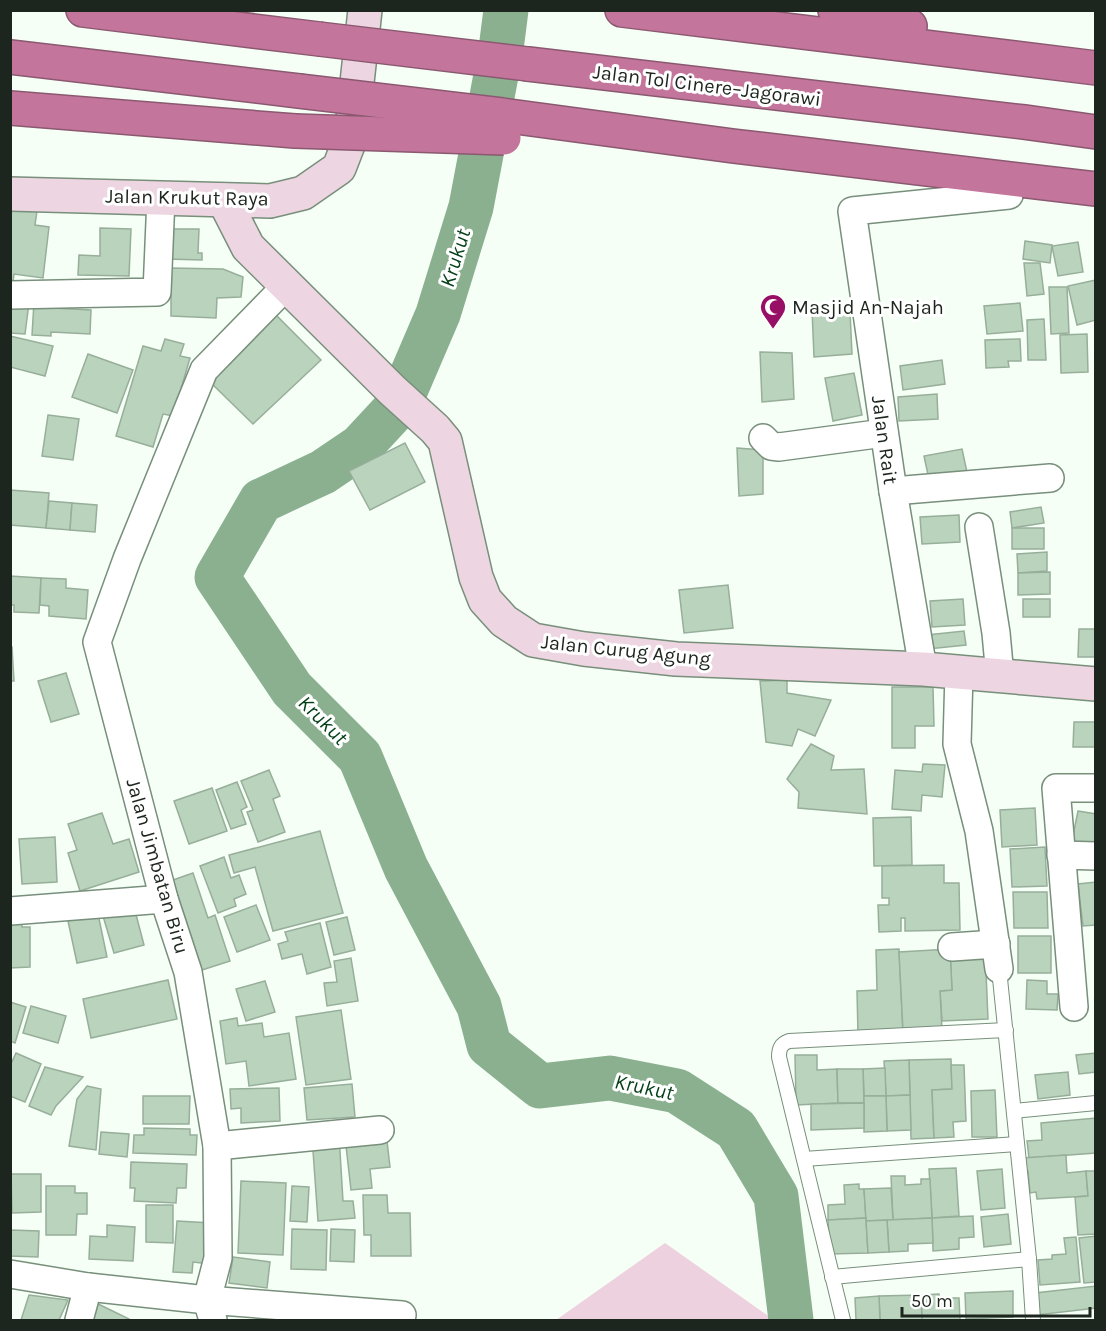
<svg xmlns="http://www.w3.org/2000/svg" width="1106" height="1331" font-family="Karla,sans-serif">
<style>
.green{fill:#eed1de}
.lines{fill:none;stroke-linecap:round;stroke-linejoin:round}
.river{stroke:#8bb090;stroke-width:45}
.building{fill:#bad3bd;stroke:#97af9a;stroke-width:1.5}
.lane-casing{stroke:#788f7b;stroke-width:16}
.street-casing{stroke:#788f7b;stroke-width:30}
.secondary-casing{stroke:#788f7b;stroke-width:36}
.highway-casing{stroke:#8a5970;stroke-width:36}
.lane{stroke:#fff;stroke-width:14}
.street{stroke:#fff;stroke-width:27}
.secondary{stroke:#edd6e1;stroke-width:33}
.highway{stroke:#c4759c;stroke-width:33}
.highway-bridge-casing{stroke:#8a5970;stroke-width:36;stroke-linecap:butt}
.highway-bridge{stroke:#c4759c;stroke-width:33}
.labels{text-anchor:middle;stroke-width:6;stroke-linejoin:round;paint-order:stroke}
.street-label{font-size:20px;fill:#1d261e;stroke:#fff}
.poi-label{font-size:20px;fill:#1d261e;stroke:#fff;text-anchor:start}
.water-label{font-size:21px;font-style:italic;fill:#044118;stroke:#fff}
</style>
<rect width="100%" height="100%" fill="#f5fff6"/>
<polygon class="green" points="665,1243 774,1320 556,1320"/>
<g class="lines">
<polyline class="river" points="506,10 501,49 471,207 438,314 399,405 360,447 323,472 261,501 217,577 292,689 360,757 406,868 479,1006 489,1045 540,1086 610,1078 677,1091 736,1129 776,1196 791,1320"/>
</g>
<g class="building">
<polygon points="10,208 37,211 35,225 49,227 43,278 14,274 12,290 10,290"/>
<polygon points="100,228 131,229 129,276 78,275 79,255 100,256"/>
<polygon points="166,229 199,229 198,253 202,253 202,260 166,259"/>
<polygon points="1025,241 1052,245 1050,263 1023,259"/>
<polygon points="1078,242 1083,272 1058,276 1052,246"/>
<polygon points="1024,263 1040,263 1044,294 1027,296"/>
<polygon points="171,268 223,269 243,277 241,297 217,298 216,318 171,316"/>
<polygon points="1096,280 1096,320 1077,325 1068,286"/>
<polygon points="1049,287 1067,287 1069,333 1051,334"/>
<polygon points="34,302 53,303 53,308 91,310 90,334 51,332 51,336 32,335"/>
<polygon points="10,303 29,303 25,334 10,333"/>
<polygon points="1020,303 1023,331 987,334 984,306"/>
<polygon points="812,310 850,312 852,354 814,357"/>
<polygon points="273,312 321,360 253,424 209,381"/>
<polygon points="1044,319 1046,360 1028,360 1027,320"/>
<polygon points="1087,334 1088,372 1061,373 1060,335"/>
<polygon points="10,336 53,346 45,376 10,367"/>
<polygon points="165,339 184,344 180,356 190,358 173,416 163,414 153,447 116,436 143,346 161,351"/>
<polygon points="1020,339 1021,361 1008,361 1009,367 986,368 985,340"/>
<polygon points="760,352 792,353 794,399 762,402"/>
<polygon points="88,354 133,370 117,413 72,397"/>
<polygon points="942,360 945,384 903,390 900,366"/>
<polygon points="854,373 862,415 833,421 825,378"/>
<polygon points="937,394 938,419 899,421 898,397"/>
<polygon points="48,415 79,419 73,460 42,456"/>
<polygon points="405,443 425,482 370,510 349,471"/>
<polygon points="737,448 763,450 763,494 739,496"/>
<polygon points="962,449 968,477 930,484 924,456"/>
<polygon points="10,490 49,493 46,528 10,525"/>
<polygon points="49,501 72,503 70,530 46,528"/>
<polygon points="72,503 97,505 95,532 70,530"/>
<polygon points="1041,507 1044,523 1012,528 1010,512"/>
<polygon points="959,515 960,542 922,544 920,517"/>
<rect x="1012" y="528" width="32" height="21"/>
<polygon points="1047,552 1047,571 1018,573 1017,554"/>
<polygon points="1050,572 1050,594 1018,595 1018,573"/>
<polygon points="10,576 41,578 39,613 14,612 14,605 10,605"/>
<polygon points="41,578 66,579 66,588 88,590 86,619 49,616 49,606 40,605"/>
<polygon points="728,585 733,628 684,633 679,590"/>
<polygon points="963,599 965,625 932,627 930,601"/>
<rect x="1023" y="599" width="27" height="18"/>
<polygon points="1079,629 1096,629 1096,657 1078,657"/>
<polygon points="964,631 966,645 928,649 927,635"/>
<polygon points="10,647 12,647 14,681 10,681"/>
<polygon points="66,673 79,714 51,722 38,681"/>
<polygon points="787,680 787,693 831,700 815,736 798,729 792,746 766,742 760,681"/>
<polygon points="892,687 933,687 934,726 915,726 915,748 892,748"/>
<polygon points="1074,722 1096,722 1096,747 1073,747"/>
<polygon points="811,744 834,756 831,770 864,769 867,814 798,808 799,792 787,779"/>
<polygon points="923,764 945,765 942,797 922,795 921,811 892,809 895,770 922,772"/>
<polygon points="269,770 280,796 273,799 285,832 258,842 247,812 253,810 241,781"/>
<polygon points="237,782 247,807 241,810 246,824 231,829 216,790"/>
<polygon points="212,788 227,831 189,844 174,801"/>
<polygon points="1035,808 1037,845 1002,847 1000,810"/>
<polygon points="1078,811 1096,814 1096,850 1071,845"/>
<polygon points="102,813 113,844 129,839 139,872 80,891 68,853 77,850 68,824"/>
<polygon points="911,817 912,865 874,866 873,818"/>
<polygon points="320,831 343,913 273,931 255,867 234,873 229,855"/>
<polygon points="55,837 57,882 22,884 19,839"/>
<polygon points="1045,847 1047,886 1012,887 1010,849"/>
<polygon points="224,857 231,878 239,875 246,894 234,899 236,906 218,913 200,866"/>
<polygon points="944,865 944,883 959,883 960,930 905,931 905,918 901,918 901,931 879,932 878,905 889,905 889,898 882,898 882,866"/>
<polygon points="193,873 208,918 215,915 230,961 202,970 173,880"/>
<polygon points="1096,882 1096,925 1083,926 1078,884"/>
<polygon points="1013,892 1047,892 1048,928 1014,928"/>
<polygon points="256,905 270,940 237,952 224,917"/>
<polygon points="134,907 144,945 114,953 103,916"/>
<polygon points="98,914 107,957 77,963 68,921"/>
<polygon points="347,917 355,950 334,955 326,922"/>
<polygon points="10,923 22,923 22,927 30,927 30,967 10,968"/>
<polygon points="320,923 331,967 307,974 302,954 282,959 278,944 288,941 285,932"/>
<rect x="1018" y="936" width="33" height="37"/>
<polygon points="985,948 988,1019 942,1021 940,991 952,990 950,949"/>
<polygon points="899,949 903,1032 858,1034 857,991 877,990 876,950"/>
<polygon points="950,949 952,990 940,991 942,1030 903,1032 899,952"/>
<polygon points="351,958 358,1001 327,1006 324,983 337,982 334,961"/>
<polygon points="168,980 177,1019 91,1038 83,999"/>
<polygon points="1027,980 1047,981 1047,994 1058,994 1057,1010 1026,1009"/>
<polygon points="265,981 275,1012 246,1021 236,989"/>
<polygon points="10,1002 26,1007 15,1043 10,1041"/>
<polygon points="31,1006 66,1016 58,1043 23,1033"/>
<polygon points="341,1010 351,1079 306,1085 296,1017"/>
<polygon points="237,1018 238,1026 262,1023 264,1037 289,1033 296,1079 249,1086 246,1061 226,1064 220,1021"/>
<polygon points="16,1053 41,1064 25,1102 10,1096 10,1066"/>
<polygon points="1096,1053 1096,1072 1079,1074 1076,1055"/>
<polygon points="795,1055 817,1055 817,1070 837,1069 838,1103 796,1105"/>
<polygon points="951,1059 952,1089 932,1090 934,1138 911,1139 909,1060"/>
<polygon points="909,1060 910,1095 886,1096 884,1061"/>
<polygon points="951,1065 964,1065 966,1121 953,1122 954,1137 934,1138 932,1090 952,1089"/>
<polygon points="45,1067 83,1077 56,1106 51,1115 29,1106"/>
<polygon points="885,1068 886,1096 864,1096 863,1069"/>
<polygon points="837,1069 863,1069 864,1103 838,1103"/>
<polygon points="1068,1072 1070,1095 1038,1099 1035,1075"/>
<polygon points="352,1084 355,1117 307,1120 304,1088"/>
<polygon points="87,1086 101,1089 96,1150 69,1146 77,1099"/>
<polygon points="279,1088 280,1121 241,1123 241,1108 231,1109 230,1089"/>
<polygon points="995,1090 997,1137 972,1137 971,1091"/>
<polygon points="910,1095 911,1130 887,1131 886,1096"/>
<polygon points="143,1096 190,1096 189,1124 143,1124"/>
<polygon points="864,1096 886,1096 887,1131 864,1132"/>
<polygon points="864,1103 864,1128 811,1130 811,1104"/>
<polygon points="1096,1118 1096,1153 1029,1158 1027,1141 1042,1140 1041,1123"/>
<polygon points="144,1128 190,1129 190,1135 197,1135 196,1155 133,1153 134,1135 144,1135"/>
<polygon points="101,1132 129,1134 127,1157 99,1154"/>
<polygon points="339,1135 343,1201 353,1201 355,1218 318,1221 312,1137"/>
<polygon points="387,1141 390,1167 370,1169 372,1188 351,1190 346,1146"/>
<polygon points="1066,1155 1067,1173 1086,1171 1088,1196 1037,1199 1036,1192 1030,1193 1028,1171 1023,1171 1022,1158"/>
<polygon points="131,1162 187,1164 186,1188 177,1188 176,1203 134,1201 135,1188 130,1188"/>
<polygon points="956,1168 959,1216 932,1218 929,1169"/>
<polygon points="1002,1169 1005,1208 981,1210 977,1171"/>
<polygon points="1086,1171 1096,1171 1096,1234 1078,1235 1075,1197 1088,1196"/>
<polygon points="11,1174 41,1174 41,1212 12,1213"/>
<polygon points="891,1176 905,1176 905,1185 921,1184 921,1179 930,1179 932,1218 893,1220"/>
<polygon points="241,1181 286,1183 283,1255 238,1253"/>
<polygon points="859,1184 859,1189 864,1189 866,1218 828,1220 828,1205 845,1204 844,1185"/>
<polygon points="46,1186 75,1186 75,1193 87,1193 87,1214 77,1214 76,1235 46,1235"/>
<polygon points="292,1186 309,1187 307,1222 290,1221"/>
<polygon points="891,1188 893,1220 866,1221 864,1189"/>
<polygon points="363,1195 387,1195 388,1213 410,1213 411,1256 371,1256 371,1235 364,1235"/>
<polygon points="146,1205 173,1205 173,1243 146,1242"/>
<polygon points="1008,1214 1011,1244 984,1247 981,1217"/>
<polygon points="973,1216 974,1237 959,1238 959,1249 933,1251 932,1218"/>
<polygon points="866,1218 868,1253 830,1254 828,1220"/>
<polygon points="932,1218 933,1243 908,1244 908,1251 889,1252 887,1220"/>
<polygon points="887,1220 889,1252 868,1253 866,1221"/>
<polygon points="177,1221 212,1223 209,1264 193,1262 192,1273 173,1272"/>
<polygon points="107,1225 135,1227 133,1261 89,1259 90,1236 107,1237"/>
<polygon points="292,1229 327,1230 326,1270 291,1269"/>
<polygon points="331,1229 355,1230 354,1262 330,1261"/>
<polygon points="10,1230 39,1231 38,1257 10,1256"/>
<polygon points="1096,1236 1096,1282 1084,1283 1079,1238"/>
<polygon points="1076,1237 1080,1282 1040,1285 1038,1260 1052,1259 1052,1255 1066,1254 1064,1238"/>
<polygon points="233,1257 270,1262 267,1288 229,1283"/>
<polygon points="1096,1286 1096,1308 1037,1315 1035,1293"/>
<polygon points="1013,1291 1013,1317 966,1319 965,1293"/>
<polygon points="939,1294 939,1298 959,1298 960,1320 922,1320 921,1295"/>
<polygon points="29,1295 68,1300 59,1320 21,1320"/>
<polygon points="921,1295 922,1320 880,1320 879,1296"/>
<polygon points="879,1296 880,1320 856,1320 855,1298"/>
<polygon points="88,1299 129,1319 129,1320 82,1320"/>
</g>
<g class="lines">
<g class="lane-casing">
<g id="lane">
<polyline points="999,969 1029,1259 1033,1320"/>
<polyline points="1014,1111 1096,1103"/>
<polyline points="804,1159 1017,1144"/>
<polyline points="832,1277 1029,1259"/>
<path d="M 843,1320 L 779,1057 C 779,1048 781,1044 789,1041 L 1006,1030"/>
</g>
</g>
<g class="street-casing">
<g id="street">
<polyline points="10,295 157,292 161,198"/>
<polyline points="763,438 771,446 779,447 884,433"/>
<polyline points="893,491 1050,478"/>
<polyline points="979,527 996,633 1000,676"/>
<polyline points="923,669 893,491 852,211 1009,195"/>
<polyline points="959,673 957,744 979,831 999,969"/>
<polyline points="1061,855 1096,856"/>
<polyline points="10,911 164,899"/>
<polyline points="952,947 996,944"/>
<polyline points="1074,1007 1056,788 1096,788"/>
<polyline points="217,1146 380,1130"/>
<polyline points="10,1274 88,1287 207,1300 218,1258 217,1146 188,972 164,899 97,642 127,559 204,370 286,286"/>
<polyline points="79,1320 88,1287"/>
<polyline points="213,1320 207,1300 402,1315"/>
</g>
</g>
<g class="secondary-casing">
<g id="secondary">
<polyline points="10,194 270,201 303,193 339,168 351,137 365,10"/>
<polyline points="224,200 248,247 392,390 435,429 445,441 476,577 485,600 504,621 533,640 584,649 676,659 923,669 1096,684"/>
</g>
</g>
<g class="highway-casing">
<g id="highway">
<polyline points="83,10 319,39"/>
<polyline points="622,10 1096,68"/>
<polyline points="835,10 910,26"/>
<polyline points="10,57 299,91"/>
<polyline points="528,64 1024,122 1096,132"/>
<polyline points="10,108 295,131"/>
<polyline points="502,115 733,146 1096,189"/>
</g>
</g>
<use href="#lane" class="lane"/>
<use href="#street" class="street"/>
<use href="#secondary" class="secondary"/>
<use href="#highway" class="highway"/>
<g class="highway-bridge-casing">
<g id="highway-bridge">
<polyline points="319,39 528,64"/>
<polyline points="299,91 502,115"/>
<polyline points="295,131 504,138"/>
</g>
</g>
<use href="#highway-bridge" class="highway-bridge"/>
</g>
<defs>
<g id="mosque-pin" transform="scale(1.35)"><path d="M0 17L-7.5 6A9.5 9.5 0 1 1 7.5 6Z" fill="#971065" stroke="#fff"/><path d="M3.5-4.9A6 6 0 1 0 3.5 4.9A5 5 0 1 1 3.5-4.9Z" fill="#fff"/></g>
</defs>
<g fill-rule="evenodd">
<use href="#mosque-pin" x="773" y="307"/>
</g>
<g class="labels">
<g class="street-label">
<text transform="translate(707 85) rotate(7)" y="7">Jalan Tol Cinere–Jagorawi</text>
<text transform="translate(187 197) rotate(1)" y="7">Jalan Krukut Raya</text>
<text transform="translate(885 440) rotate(82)" y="7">Jalan Rait</text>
<text transform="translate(626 650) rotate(6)" y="7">Jalan Curug Agung</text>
<text transform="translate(158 866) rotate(74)" y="7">Jalan Jimbatan Biru</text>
</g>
<g class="poi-label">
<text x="792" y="314">Masjid An-Najah</text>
</g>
<g class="water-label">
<text transform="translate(455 258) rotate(-73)" y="7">Krukut</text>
<text transform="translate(323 720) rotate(45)" y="7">Krukut</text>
<text transform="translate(644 1087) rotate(12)" y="7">Krukut</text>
</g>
</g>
<rect width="1106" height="1331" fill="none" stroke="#1d261e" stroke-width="24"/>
<path d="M902 1307v9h188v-9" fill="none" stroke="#1d261e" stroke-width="3"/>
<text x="911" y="1307" font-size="18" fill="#1d261e" stroke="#ffffff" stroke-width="4.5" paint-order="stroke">50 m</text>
</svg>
